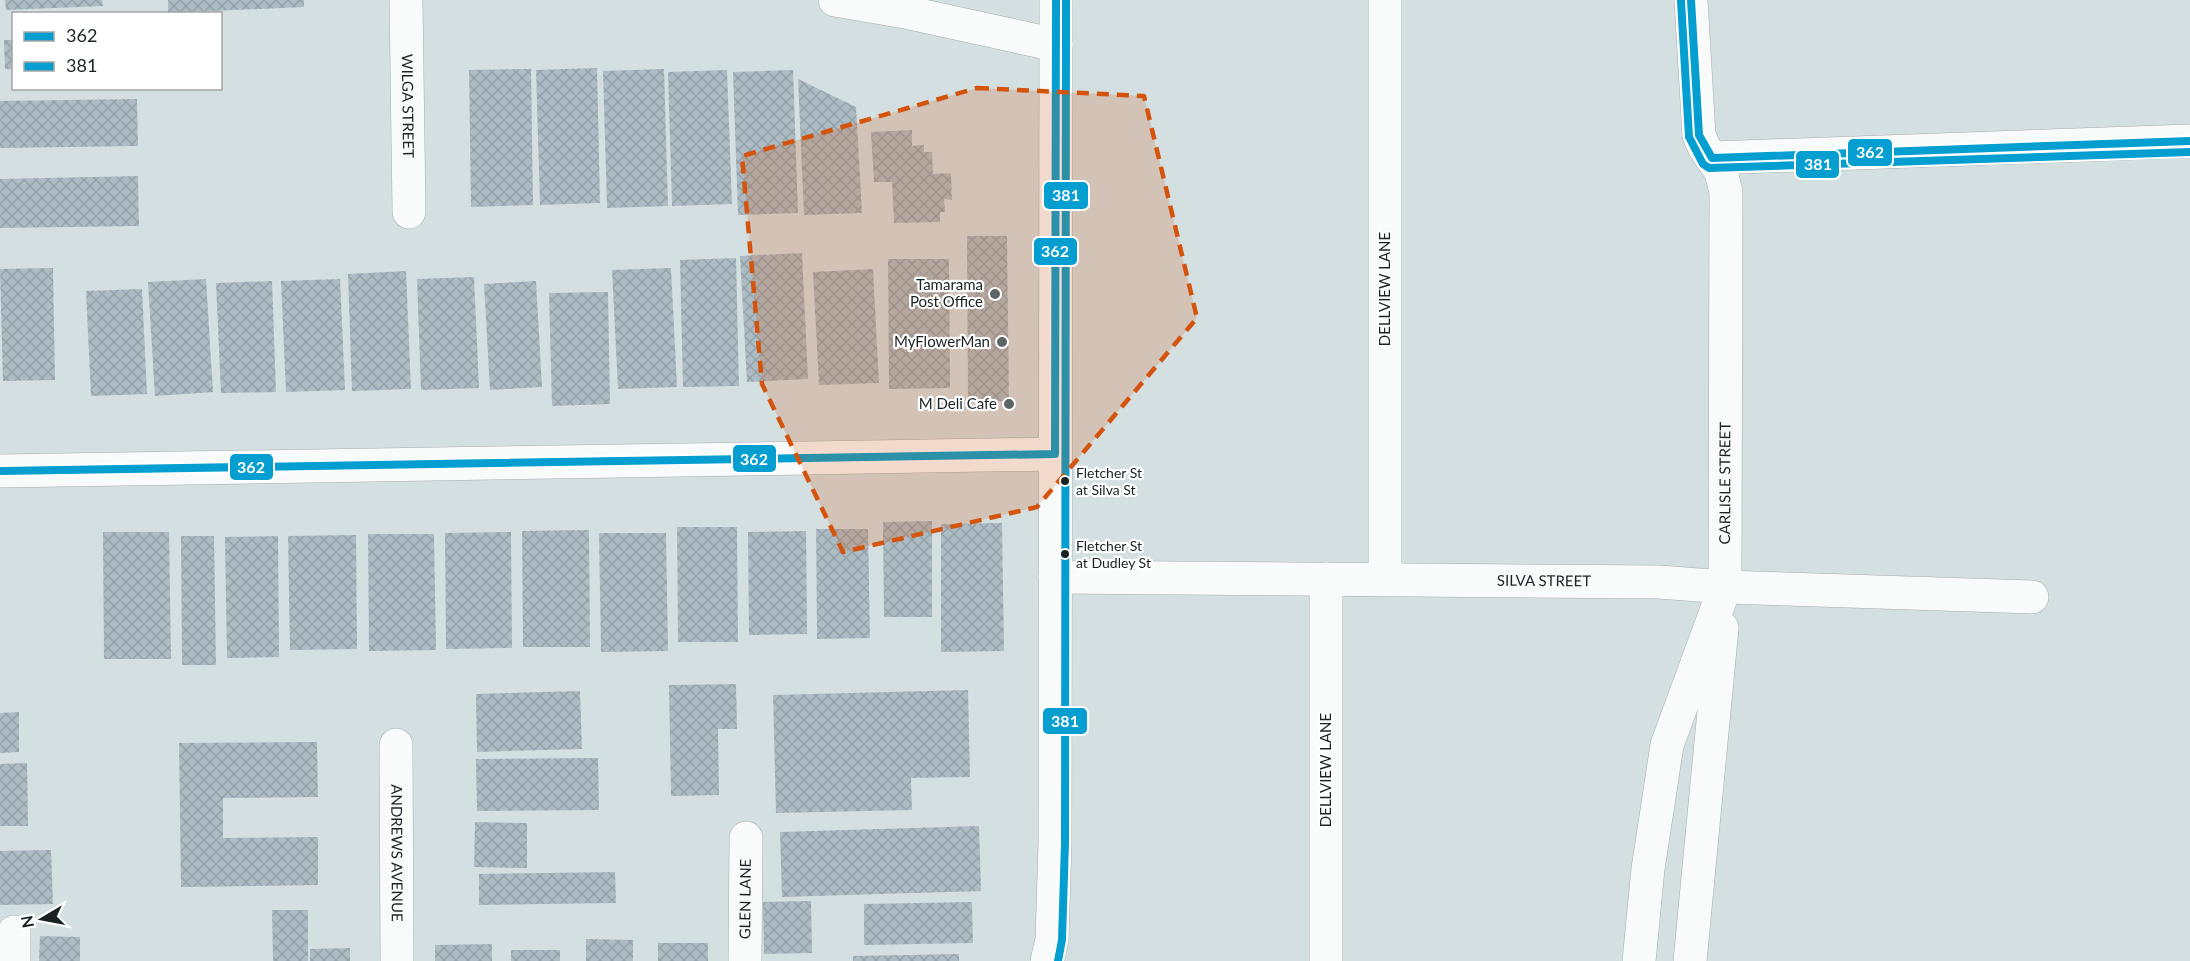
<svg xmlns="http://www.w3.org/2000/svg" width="2190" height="961" font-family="Lato,sans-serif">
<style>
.building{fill:url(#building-cross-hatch)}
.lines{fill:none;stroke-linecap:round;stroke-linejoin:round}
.minor-casing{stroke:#a4acae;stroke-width:34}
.minor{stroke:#f9fafa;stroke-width:33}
.bus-1-casing{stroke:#fff;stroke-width:12}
.bus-2-casing{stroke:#fff;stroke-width:12}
.bus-1{stroke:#049fd0;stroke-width:8}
.bus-2{stroke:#049fd0;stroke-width:8}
.marked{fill:#d4540e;fill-opacity:0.2;stroke:#d4540e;stroke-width:4.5;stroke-dasharray:12 8;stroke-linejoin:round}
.poi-dot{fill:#5c6466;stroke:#fff;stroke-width:2}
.bus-dot{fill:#1b2223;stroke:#fff;stroke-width:2}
.labels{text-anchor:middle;stroke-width:4.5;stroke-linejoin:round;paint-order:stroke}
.bus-label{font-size:14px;fill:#1b2223;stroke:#fff;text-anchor:start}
.street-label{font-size:15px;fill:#1b2223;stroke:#fff}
.poi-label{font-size:15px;fill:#1b2223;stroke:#fff;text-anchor:end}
.line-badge{stroke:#fff;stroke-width:2}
.badge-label{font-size:16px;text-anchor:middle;font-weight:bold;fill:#fff}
</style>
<defs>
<pattern id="building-cross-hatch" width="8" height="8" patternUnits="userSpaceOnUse" patternTransform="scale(1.5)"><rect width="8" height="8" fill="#adbcc4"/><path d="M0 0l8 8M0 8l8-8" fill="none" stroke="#94a1a8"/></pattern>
</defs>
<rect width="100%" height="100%" fill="#d4dfe1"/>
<g class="building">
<polygon points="5,0 102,0 103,6 6,10"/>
<polygon points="168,0 304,0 304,7 168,13"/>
<polygon points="4,40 14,40 14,69 5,69"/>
<polygon points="597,68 600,203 540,205 536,70"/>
<polygon points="531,69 533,205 471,207 469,70"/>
<polygon points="664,69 668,206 607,208 603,71"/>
<polygon points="727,70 732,204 672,206 668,72"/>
<polygon points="793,70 798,213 738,215 733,72"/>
<polygon points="798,79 856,107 862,213 804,215"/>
<polygon points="137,99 138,146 0,148 0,101"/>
<polygon points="912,130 912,146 924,145 924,152 932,152 933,174 951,173 952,200 944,199 945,212 940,212 940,222 894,223 892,182 874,182 871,132"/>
<polygon points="138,176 139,226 0,228 0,179"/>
<polygon points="967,236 1007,236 1009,401 968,402"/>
<polygon points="802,253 808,379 747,382 740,256"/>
<polygon points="736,258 739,386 683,387 680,260"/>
<polygon points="888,259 949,259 950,388 889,389"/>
<polygon points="53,268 55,380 3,381 0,269"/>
<polygon points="671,268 677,387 618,389 612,270"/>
<polygon points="873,269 879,383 819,385 813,272"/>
<polygon points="406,271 411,389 352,391 348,274"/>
<polygon points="474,277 479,388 421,390 417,279"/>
<polygon points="206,279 213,392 155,396 148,282"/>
<polygon points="340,279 345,390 286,392 281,281"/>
<polygon points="272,281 276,392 221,393 216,283"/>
<polygon points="536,281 542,387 490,390 484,284"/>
<polygon points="142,289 147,394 91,396 86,291"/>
<polygon points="608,292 610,404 552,406 549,293"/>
<polygon points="932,521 932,617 884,617 883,522"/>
<polygon points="1002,523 1004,651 941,652 941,524"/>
<polygon points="677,527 737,527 738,642 678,642"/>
<polygon points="816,529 868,529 870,638 817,639"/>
<polygon points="589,530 590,647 523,647 522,531"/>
<polygon points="806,531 807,634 749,635 748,532"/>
<polygon points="103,532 169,532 171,659 104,659"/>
<polygon points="511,532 512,648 446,649 445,533"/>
<polygon points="599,533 666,533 668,651 601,652"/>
<polygon points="368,534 434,534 436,650 369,651"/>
<polygon points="356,535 357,649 290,650 288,536"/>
<polygon points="181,536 214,536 216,665 182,665"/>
<polygon points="278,536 279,657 227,658 225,537"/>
<polygon points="736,684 737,729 718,729 719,795 671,796 669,685"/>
<polygon points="968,690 970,777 911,778 912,810 776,813 773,695"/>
<polygon points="580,691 582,749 477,752 476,694"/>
<polygon points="19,712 19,752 0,753 0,713"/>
<polygon points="317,742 318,797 223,798 223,838 318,837 318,885 181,887 179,743"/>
<polygon points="598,758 599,810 477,811 476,759"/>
<polygon points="27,763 28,826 0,826 0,764"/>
<polygon points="475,822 527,823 527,868 474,867"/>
<polygon points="979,826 981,891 782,897 780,832"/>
<polygon points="51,850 53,904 0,905 0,851"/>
<polygon points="615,872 616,903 479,905 479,874"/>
<polygon points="811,901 812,953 764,954 763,902"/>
<polygon points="972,902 973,943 864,945 864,904"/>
<polygon points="272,910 308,910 308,961 273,961"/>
<polygon points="40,936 80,937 80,961 39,961"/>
<polygon points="586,939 633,940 633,961 586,961"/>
<rect x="658" y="943" width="50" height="18"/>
<polygon points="492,944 492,961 435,961 435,945"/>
<polygon points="350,948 350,961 310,961 310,949"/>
<rect x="511" y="950" width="49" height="11"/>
<polygon points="959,954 959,961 853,961 853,956"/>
</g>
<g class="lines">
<g class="minor-casing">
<g id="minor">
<path id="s1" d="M 406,0 L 409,212"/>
<polyline points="835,0 905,12 1056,45"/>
<polyline points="1712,158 2190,141"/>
<polyline points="0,471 1055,454"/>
<path id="s2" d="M 1055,577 L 1659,582 L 1725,587 L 2032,597"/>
<polyline points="1385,579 1385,0"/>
<path id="s3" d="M 396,745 L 397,961"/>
<polyline points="14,961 14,932"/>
<path id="s4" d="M 745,961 L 746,838"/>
<polyline points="1047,961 1052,940 1055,842 1056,0"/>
<polyline points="1326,961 1326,579"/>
<path id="s5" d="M 1639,961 L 1648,869 L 1667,745 L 1725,587 L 1726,192 L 1721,172 L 1704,147 L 1699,135 L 1691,0"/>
<polyline points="1690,961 1722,628"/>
</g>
</g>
<use href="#minor" class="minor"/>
<g class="bus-1-casing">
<g id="bus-1">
<polyline points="1691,0 1699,135 1712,158 2190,141"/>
<polyline points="0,471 1055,454 1056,0"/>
</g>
</g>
<g class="bus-2-casing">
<g id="bus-2">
<polyline points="1681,1 1689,137 1703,164 1709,168 2190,152"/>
<polyline points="1058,961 1062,940 1065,842 1066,0"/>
</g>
</g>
<use href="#bus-1" class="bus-1"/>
<use href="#bus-2" class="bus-2"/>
</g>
<path class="marked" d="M 977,88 L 1144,96 L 1197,318 L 1037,507 L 843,552 L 762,384 L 742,156 Z"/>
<g class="poi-dot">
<circle cx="995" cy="294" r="6"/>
<circle cx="1002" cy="342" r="6"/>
<circle cx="1009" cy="404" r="6"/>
</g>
<g class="bus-dot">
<circle cx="1065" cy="481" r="5"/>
<circle cx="1065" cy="554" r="5"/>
</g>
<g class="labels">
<g class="bus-label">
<text x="1076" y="478">Fletcher St<tspan x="1076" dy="17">at Silva St</tspan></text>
<text x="1076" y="551">Fletcher St<tspan x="1076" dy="17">at Dudley St</tspan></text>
</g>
<g class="street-label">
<text dy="5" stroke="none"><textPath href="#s1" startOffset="106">WILGA STREET</textPath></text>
<text transform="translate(1385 289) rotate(-90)" y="5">DELLVIEW LANE</text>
<text dy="5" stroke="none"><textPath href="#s5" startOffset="490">CARLISLE STREET</textPath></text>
<text dy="5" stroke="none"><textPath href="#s2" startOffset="489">SILVA STREET</textPath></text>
<text transform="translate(1326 770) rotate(-90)" y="5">DELLVIEW LANE</text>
<text dy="5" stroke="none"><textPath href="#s3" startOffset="108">ANDREWS AVENUE</textPath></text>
<text dy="5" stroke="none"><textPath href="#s4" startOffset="62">GLEN LANE</textPath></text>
</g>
<g class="poi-label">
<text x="983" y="290">Tamarama<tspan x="983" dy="17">Post Office</tspan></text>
<text x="990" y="347">MyFlowerMan</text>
<text x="997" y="409">M Deli Cafe</text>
</g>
</g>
<g class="line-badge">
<rect x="1847" y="138" width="46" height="29" rx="6" fill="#049fd0"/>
<rect x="1795" y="150" width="45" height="29" rx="6" fill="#049fd0"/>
<rect x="1043" y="181" width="46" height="29" rx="6" fill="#049fd0"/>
<rect x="1033" y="237" width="45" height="29" rx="6" fill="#049fd0"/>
<rect x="732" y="444" width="45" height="29" rx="6" fill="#049fd0"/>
<rect x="229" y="453" width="45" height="28" rx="6" fill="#049fd0"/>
<rect x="1042" y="707" width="46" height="28" rx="6" fill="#049fd0"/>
</g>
<g class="badge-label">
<text x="1870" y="158">362</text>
<text x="1818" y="170">381</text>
<text x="1066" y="201">381</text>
<text x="1055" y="257">362</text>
<text x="754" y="465">362</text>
<text x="251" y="473">362</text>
<text x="1065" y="727">381</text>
</g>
<rect x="12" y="12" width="210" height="78" fill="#ffffff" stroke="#a4a7a7" stroke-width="1.5"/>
<rect x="24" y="32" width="30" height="9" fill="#049fd0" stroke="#a4a7a7" stroke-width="1.5"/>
<text x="66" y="42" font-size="18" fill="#1b2223">362</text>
<rect x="24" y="62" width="30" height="9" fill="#049fd0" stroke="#a4a7a7" stroke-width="1.5"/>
<text x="66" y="72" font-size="18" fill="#1b2223">381</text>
<g transform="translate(42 919) rotate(260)" stroke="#ffffff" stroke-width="4.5" paint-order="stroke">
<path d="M0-4.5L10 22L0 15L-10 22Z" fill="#1b2223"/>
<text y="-9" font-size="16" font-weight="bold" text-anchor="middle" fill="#1b2223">N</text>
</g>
</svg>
